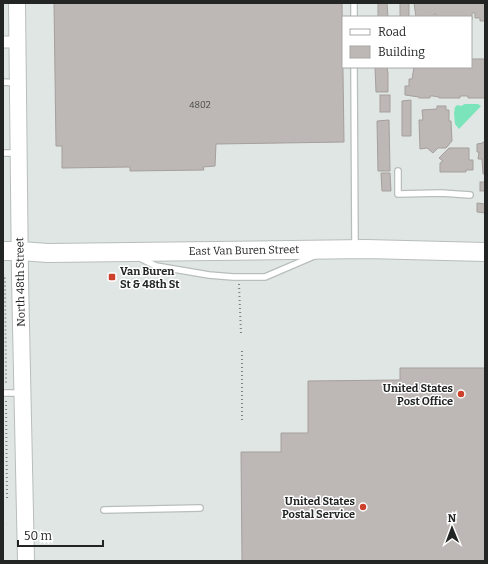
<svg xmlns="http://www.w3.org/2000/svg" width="488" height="564" font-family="Bitter,serif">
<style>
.water{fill:#7be4ba}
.building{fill:#bdb7b5;stroke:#a59f9e}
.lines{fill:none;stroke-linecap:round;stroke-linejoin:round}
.lane-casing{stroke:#b8bebb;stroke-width:8}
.street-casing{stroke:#b8bebb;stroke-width:13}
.secondary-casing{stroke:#b8bebb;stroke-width:18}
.primary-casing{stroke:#b8bebb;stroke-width:20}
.path{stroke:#7d817f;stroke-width:2;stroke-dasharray:1 3;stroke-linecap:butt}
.lane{stroke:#fff;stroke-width:5.5}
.street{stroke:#fff;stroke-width:11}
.secondary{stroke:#fff;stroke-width:16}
.primary{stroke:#fff;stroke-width:18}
.poi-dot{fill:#cc402c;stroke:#fff;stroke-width:1.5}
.labels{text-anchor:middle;stroke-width:3;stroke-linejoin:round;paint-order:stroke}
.number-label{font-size:9px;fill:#4a4a48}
.street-label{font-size:11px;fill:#232524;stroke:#fff}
.poi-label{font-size:11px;font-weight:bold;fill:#232524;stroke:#fff;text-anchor:end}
</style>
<rect width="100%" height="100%" fill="#e0e6e3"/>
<polygon class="water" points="465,104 478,104 481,106 459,129 455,124 454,113 455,107 457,105 461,106"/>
<g class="building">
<polygon points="54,3 342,3 344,142 216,144 215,166 203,167 204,170 130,171 130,167 62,168 62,146 56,146"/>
<polygon points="378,3 387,3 388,17 378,17"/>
<rect x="400" y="3" width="9" height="14"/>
<polygon points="414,3 485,3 485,21 480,21 480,18 475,18 475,13 472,13 472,20 471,20 471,17 436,17 436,14 434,14 434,17 416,17"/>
<polygon points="471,59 485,59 485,98 468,98 468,96 460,96 460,98 439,98 439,97 433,96 430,96 430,98 419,98 419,97 405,95 405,86 409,86 409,79 412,79 414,67 471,67"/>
<polygon points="375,67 387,67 388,73 388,92 376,92"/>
<rect x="380" y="95" width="10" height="17"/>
<polygon points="411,100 411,136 402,136 402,101"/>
<polygon points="437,106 446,106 446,110 449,110 449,121 451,121 452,141 446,148 438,148 433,153 427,148 420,149 419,120 423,120 422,110 437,109"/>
<polygon points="389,120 390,171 378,171 377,121"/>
<polygon points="483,142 485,142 485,174 483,174 482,159 478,159 479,152 477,152 477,144 483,143"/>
<polygon points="449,148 469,148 469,160 473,160 473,170 466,170 466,172 440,172 440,163 443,161 439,158"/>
<polygon points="381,173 390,173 391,191 382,191"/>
<rect x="480" y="182" width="5" height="9"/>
<polygon points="477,203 485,204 485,213 477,212"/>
<polygon points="400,368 485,368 485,561 242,561 241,452 281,452 281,433 308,433 308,381 400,380"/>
</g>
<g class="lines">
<g class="lane-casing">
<g id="lane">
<polyline points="354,17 354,3"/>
<polyline points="354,67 355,247"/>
<polyline points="3,82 17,83"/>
<polyline points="3,153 17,153"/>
<polyline points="398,171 398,194 441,193 470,195"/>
<polyline points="140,258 156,266 209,275 233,277 265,277 314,256"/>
<polyline points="3,393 22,393"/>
<polyline points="104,510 200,508"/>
</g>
</g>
<g class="street-casing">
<polyline id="street" points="3,42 17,42"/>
</g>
<g class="secondary-casing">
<polyline id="secondary" points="17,3 20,278 26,561"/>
</g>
<g class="primary-casing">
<polyline id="primary" points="3,251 20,251 48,253 366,249 485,252"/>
</g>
<g class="path">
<polyline points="3,274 5,279 6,385"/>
<polyline points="239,284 241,334"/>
<polyline points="242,351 242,422"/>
<polyline points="6,401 7,498"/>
<polyline points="3,523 7,524"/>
</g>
<use href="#lane" class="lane"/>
<use href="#street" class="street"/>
<use href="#secondary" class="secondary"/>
<use href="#primary" class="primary"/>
</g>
<g class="poi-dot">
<rect x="108" y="273" width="8" height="8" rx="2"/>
<circle cx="461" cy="394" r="4"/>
<circle cx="363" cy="507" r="4"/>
</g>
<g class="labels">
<g class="number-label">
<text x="200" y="108">4802</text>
</g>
<g class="street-label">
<text transform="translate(244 250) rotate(-1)" y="4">East Van Buren Street</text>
<text transform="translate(20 282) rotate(-91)" y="4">North 48th Street</text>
</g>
<g class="poi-label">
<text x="120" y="275" text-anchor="start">Van Buren<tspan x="120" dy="13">St &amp; 48th St</tspan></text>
<text x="453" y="392">United States<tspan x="453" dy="13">Post Office</tspan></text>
<text x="355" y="505">United States<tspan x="355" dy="13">Postal Service</tspan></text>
</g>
</g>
<rect width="488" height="564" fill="none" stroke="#232524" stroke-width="8"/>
<rect x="342" y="16" width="130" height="52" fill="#ffffff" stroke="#a7a8a7"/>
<rect x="350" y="29" width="20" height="6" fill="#ffffff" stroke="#a7a8a7"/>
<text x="378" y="36" font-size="12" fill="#232524">Road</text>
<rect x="350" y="46" width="20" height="12" fill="#bdb7b5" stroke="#a7a8a7"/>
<text x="378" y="56" font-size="12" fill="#232524">Building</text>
<g transform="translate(452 528) rotate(359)" stroke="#ffffff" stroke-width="3" paint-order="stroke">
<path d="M0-3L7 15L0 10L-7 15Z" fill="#232524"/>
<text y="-6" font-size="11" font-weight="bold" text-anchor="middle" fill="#232524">N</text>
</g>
<path d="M18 540v6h85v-6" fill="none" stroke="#232524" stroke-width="2"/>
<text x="24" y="540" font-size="12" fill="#232524" stroke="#ffffff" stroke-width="3" paint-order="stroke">50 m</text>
</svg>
